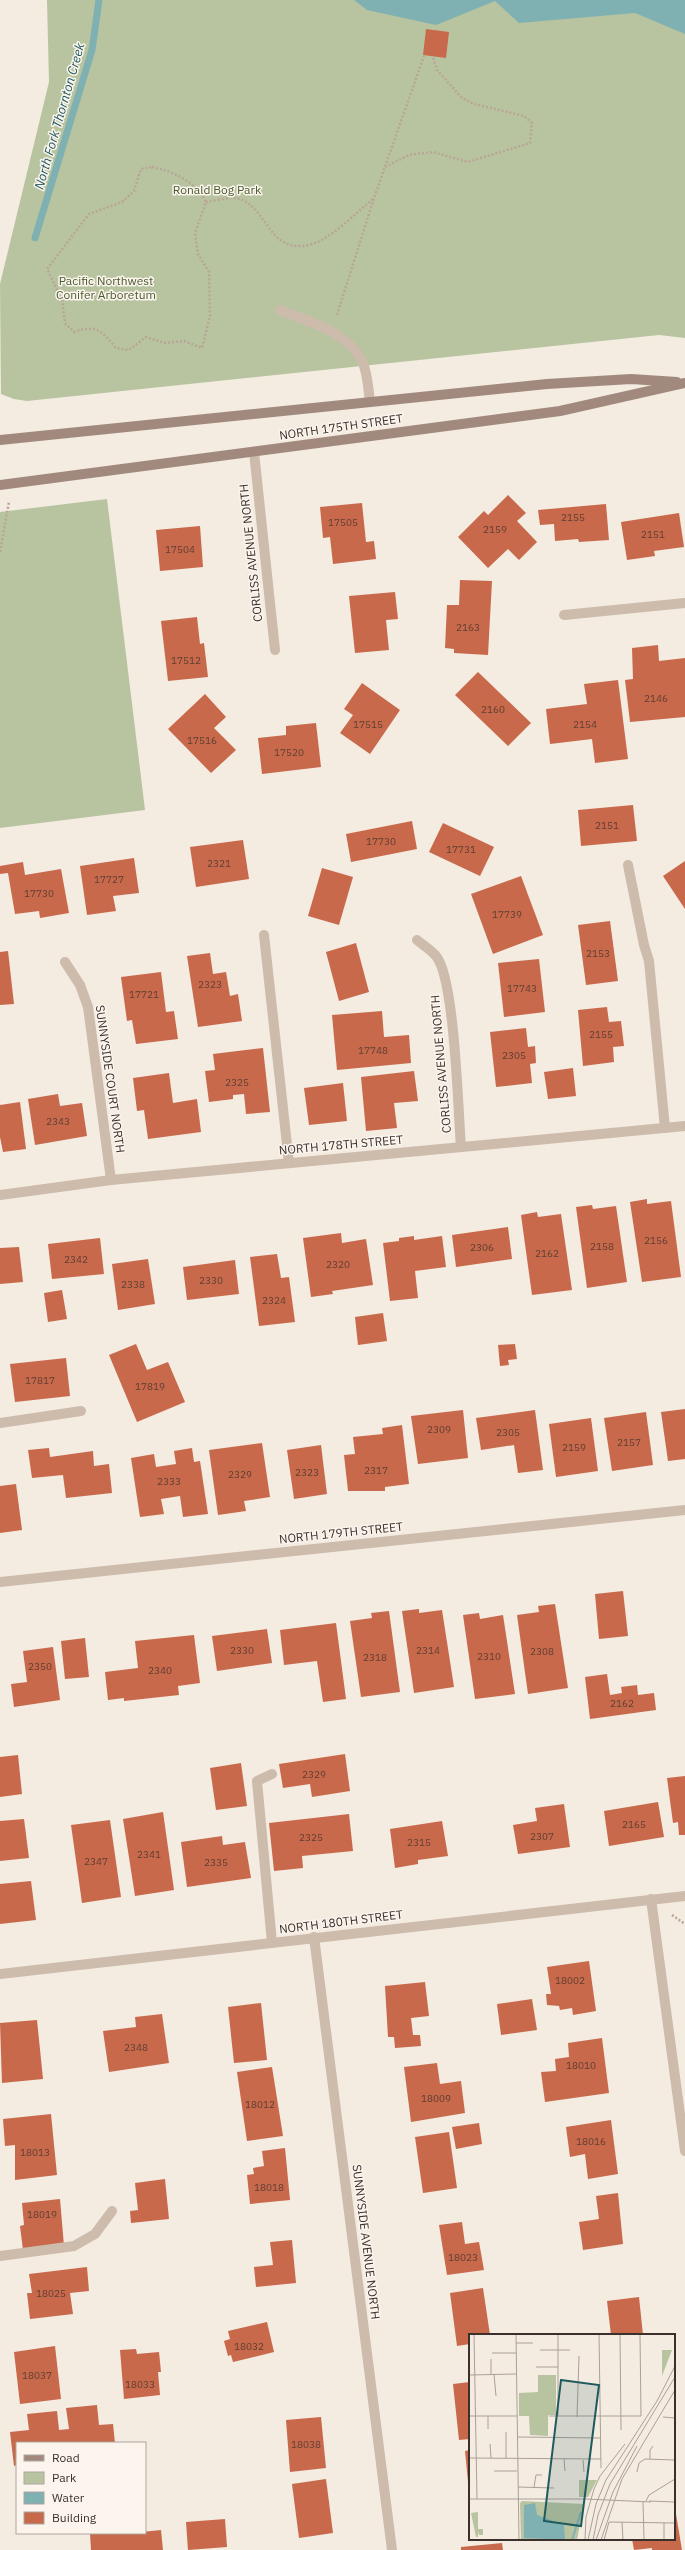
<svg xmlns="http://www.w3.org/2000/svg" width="685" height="2550" font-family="'IBM Plex Sans',sans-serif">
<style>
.green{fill:#b8c4a0}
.water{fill:#7fb0b2}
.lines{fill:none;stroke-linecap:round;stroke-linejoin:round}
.stream{stroke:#7fb0b2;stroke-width:7}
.building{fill:#c8694b}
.path{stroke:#b9a596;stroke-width:2.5;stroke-dasharray:2 2;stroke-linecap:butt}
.lane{stroke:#cdbbac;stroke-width:10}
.street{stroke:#cdbbac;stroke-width:10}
.secondary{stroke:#a18a7d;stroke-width:10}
.labels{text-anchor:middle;stroke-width:3;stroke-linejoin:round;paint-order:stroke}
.number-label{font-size:10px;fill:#5e3e33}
.park-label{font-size:12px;fill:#4a5a2e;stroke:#fbf5ee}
.street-label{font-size:12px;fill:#3b302b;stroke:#fbf5ee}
.water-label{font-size:13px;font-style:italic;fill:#1f5a5e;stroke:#fbf5ee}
.inset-river{fill:none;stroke:#7fb0b2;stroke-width:2}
.inset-road{fill:none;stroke:#aaa098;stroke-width:1}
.view{fill:#1f5a5e;fill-opacity:0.15;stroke:#1f5a5e;stroke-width:2}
.inset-edge{fill:none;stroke:#3b302b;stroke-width:2}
</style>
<rect width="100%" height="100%" fill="#f4ebe1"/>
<g class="green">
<polygon points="47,0 685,0 685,338 659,335 27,401 14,399 1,394 0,284 49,82"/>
<polygon points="107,499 145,810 0,828 0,512"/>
</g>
<polygon class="water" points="354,0 685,0 685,34 635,13 519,23 495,1 436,25 367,10"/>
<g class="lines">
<polyline class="stream" points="35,238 92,50 99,0"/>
</g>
<g class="building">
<polygon points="426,29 449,32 446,58 423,55"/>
<polygon points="508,495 526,513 517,521 537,542 519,560 508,549 488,568 458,537 484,511 488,515"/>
<polygon points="362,503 366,542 374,541 376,559 333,564 330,537 323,538 320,507"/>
<polygon points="606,504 609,540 579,542 578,539 555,541 554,524 540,525 538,510"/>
<polygon points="679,513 684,547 654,551 655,556 627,560 621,522"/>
<polygon points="200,526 203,567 160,571 156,530"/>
<polygon points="460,580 492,581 488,655 454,653 454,649 445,648 447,605 459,605"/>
<polygon points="395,592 398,619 386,620 389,650 355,653 349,596"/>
<polygon points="197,617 200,644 204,643 208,677 168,681 161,621"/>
<polygon points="658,645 659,661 685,658 685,717 630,722 625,680 633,679 632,648"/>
<polygon points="478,672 531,723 508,746 455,695"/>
<polygon points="618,680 628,759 595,763 592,739 550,744 546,709 587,704 584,684"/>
<polygon points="362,683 400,710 370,754 340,733 353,715 344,709"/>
<polygon points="205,694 226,717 214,728 236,750 211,773 168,729"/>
<polygon points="316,723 321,767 262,774 258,738 286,735 286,726"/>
<polygon points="633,805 637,841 581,846 578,810"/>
<polygon points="412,821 417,849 351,862 346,834"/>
<polygon points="443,823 494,847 480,876 429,852"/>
<polygon points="243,840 249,879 196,887 190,847"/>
<polygon points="134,858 139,893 113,896 116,911 87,915 80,866"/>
<polygon points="685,861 685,909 663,876"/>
<polygon points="23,862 25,875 61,869 69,913 40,918 39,911 15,914 8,873 0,874 0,866"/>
<polygon points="322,868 353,877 339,925 308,916"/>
<polygon points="521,876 543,935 493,954 471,894"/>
<polygon points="610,921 618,981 586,985 578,925"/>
<polygon points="356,943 369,992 339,1001 326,952"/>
<polygon points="8,951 14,1004 0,1005 0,952"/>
<polygon points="210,953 213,974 226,972 230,996 238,994 242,1021 198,1027 187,956"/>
<polygon points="539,959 545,1012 504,1017 498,963"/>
<polygon points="161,972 166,1012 174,1011 178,1039 136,1044 132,1020 127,1021 121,977"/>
<polygon points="607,1007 609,1022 621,1021 624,1046 613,1047 614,1062 583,1066 578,1010"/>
<polygon points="382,1011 384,1037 409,1035 411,1063 337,1070 332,1015"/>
<polygon points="526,1028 528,1047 535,1046 536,1063 530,1064 532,1083 496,1087 490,1032"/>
<polygon points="263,1048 270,1112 246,1114 244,1094 233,1095 233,1099 209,1102 205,1071 215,1070 213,1054"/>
<polygon points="573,1068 576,1096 548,1099 544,1072"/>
<polygon points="414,1071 418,1101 394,1103 397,1128 366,1131 361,1077"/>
<polygon points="169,1073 173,1103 197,1099 201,1132 148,1139 144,1110 137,1111 133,1078"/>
<polygon points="343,1083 347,1121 309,1125 304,1088"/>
<polygon points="58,1094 60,1106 82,1103 87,1136 35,1145 28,1099"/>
<polygon points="20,1102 26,1149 3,1152 0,1137 0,1105"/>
<polygon points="647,1199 647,1204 671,1201 681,1277 642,1282 630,1202"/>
<polygon points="592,1205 593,1209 616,1206 627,1282 587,1288 576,1207"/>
<polygon points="537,1212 538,1217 561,1214 572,1290 532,1295 521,1215"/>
<polygon points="508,1227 512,1259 456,1267 452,1235"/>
<polygon points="341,1233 342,1243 366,1239 373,1285 332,1291 333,1294 311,1297 303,1238"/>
<polygon points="414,1236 414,1240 442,1236 446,1267 415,1271 418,1298 390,1301 383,1243 399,1241 399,1238"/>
<polygon points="100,1238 104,1274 52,1279 48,1244"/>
<polygon points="19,1247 23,1282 0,1284 0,1248"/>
<polygon points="277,1254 281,1278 289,1277 295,1322 259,1326 250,1257"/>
<polygon points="148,1259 155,1304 118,1310 112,1264"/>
<polygon points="235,1260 239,1294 187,1300 183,1267"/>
<polygon points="62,1290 67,1319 48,1322 44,1293"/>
<polygon points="383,1313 387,1341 358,1345 355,1317"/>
<polygon points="136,1344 147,1370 168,1362 185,1402 137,1422 109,1355"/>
<polygon points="515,1344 517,1359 508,1360 509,1365 500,1366 498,1345"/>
<polygon points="66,1358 70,1396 15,1402 10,1364"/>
<polygon points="685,1409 685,1459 668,1461 661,1412"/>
<polygon points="463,1410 468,1458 418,1464 411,1416"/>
<polygon points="535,1410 543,1470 518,1473 514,1445 481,1450 476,1418"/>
<polygon points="646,1412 653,1465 612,1471 604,1418"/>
<polygon points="591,1418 598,1471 556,1477 549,1424"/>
<polygon points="402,1425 409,1484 385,1487 385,1491 348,1491 344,1455 355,1454 353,1437 383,1434 382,1428"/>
<polygon points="262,1443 270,1497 244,1501 246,1511 218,1515 209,1450"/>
<polygon points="321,1445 327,1494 294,1499 287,1450"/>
<polygon points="49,1448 50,1457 93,1451 94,1466 109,1464 112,1493 66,1498 63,1475 32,1478 28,1450"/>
<polygon points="192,1448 194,1462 200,1461 208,1514 183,1517 180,1496 161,1499 164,1514 140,1517 131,1458 154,1454 156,1467 176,1464 174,1451"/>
<polygon points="16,1484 22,1530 0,1533 0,1486"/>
<polygon points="623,1591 628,1636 599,1639 595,1594"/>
<polygon points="555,1604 568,1688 528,1694 517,1615 539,1612 538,1606"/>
<polygon points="419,1609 419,1613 442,1610 454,1687 414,1693 402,1611"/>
<polygon points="389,1611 400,1692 361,1697 350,1621 372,1618 371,1613"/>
<polygon points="479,1613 480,1619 503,1615 515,1694 475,1699 463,1615"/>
<polygon points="336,1623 346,1699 323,1702 317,1661 284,1665 280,1630"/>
<polygon points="267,1629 272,1663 217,1671 212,1636"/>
<polygon points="194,1635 200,1683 178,1686 179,1695 124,1701 124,1698 108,1700 105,1672 138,1668 135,1641"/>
<polygon points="85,1638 89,1677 65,1679 61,1641"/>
<polygon points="53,1647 60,1700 14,1707 11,1684 27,1682 23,1651"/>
<polygon points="607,1674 610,1695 622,1693 621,1687 637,1685 638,1695 654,1693 656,1710 590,1719 585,1677"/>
<polygon points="345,1754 350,1791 312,1797 310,1784 283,1788 279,1764"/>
<polygon points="18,1755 22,1794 0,1797 0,1757"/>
<polygon points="241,1763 247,1806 216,1810 210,1768"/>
<polygon points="685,1776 685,1835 679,1835 678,1822 673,1823 667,1778"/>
<polygon points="658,1802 664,1837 609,1846 604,1811"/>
<polygon points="564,1804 570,1847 518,1854 513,1825 537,1821 535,1808"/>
<polygon points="163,1812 174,1890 135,1896 123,1819"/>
<polygon points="349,1814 353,1851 302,1856 303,1868 274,1871 269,1823"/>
<polygon points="24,1819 29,1858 0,1861 0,1821"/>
<polygon points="110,1820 121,1897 82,1903 71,1825"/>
<polygon points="442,1821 448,1856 418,1860 418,1864 395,1868 390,1829"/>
<polygon points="222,1836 223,1845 245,1842 251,1878 187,1887 181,1842"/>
<polygon points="31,1881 36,1920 0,1924 0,1884"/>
<polygon points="589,1961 596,2011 573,2015 572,2008 560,2010 559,2006 547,2005 546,1994 551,1994 547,1967"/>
<polygon points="425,1982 429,2016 411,2018 413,2035 420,2035 421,2046 395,2048 394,2037 388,2037 385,1986"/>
<polygon points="532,1999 537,2030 501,2035 497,2004"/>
<polygon points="261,2003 267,2060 234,2063 228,2007"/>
<polygon points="162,2014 169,2063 109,2072 103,2031 136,2027 135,2017"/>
<polygon points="37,2020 43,2079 2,2083 0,2023"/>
<polygon points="602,2038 609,2093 545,2102 541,2072 556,2071 555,2059 569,2057 568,2043"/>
<polygon points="437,2063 440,2084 461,2081 465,2113 411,2122 404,2067"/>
<polygon points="272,2067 283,2136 247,2141 237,2072"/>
<polygon points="51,2114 57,2175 15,2180 15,2145 5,2146 3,2119"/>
<polygon points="611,2120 618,2174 588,2179 585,2154 570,2157 566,2127"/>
<polygon points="479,2123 482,2144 456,2149 452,2127"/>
<polygon points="449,2132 457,2188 423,2193 415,2137"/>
<polygon points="285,2148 290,2200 250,2204 247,2175 254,2174 253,2168 264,2166 262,2151"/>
<polygon points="165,2179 169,2219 131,2223 130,2211 138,2210 135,2183"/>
<polygon points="618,2193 623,2244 583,2250 579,2222 599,2219 596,2196"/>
<polygon points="60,2199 64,2246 23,2250 20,2226 24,2225 22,2203"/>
<polygon points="462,2222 465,2244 479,2242 484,2270 447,2275 439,2225"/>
<polygon points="292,2240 296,2283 256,2287 254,2267 273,2265 270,2242"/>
<polygon points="87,2267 89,2291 70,2293 73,2314 30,2319 27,2293 32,2293 29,2274"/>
<polygon points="483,2288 490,2335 470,2335 470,2344 457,2346 450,2293"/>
<polygon points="639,2297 643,2335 611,2335 607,2301"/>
<polygon points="267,2322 274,2352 233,2362 231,2355 228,2356 224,2341 230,2339 228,2331"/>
<polygon points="55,2346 61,2399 20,2404 14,2352"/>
<polygon points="136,2349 137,2354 159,2352 161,2372 158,2372 160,2395 124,2399 120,2350"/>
<polygon points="470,2382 470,2439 459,2440 453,2384"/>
<polygon points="97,2405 99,2425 113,2424 115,2443 17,2443 17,2465 14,2466 10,2432 29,2430 27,2414 57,2411 59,2430 69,2429 66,2408"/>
<polygon points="321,2417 326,2468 290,2472 286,2420"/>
<polygon points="470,2450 470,2492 469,2492 465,2451"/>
<polygon points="326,2479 333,2533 299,2538 292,2484"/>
<polygon points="676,2514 682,2550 652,2550 652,2548 634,2550 632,2539 674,2539 674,2515"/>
<polygon points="225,2519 227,2547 188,2550 186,2522"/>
<polygon points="161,2530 163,2550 91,2550 90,2533 122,2534"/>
<polygon points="502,2543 503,2550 461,2550 461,2547"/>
</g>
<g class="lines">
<g class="path">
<path d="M 152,167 C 175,172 194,181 206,202 L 195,233 L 198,254 L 209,272 L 210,316 L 202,348 L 184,341 L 165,343 L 146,337 L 129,350 L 116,348 C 102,331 96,324 74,332 L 65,323 L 62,300 L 47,269 L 89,214 L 122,202 L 134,191 L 141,169 Z"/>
<polyline points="385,167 409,155 433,152 468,162 530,143 532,123 524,116 474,104 462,98 437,70 433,57"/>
<path d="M 206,202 C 215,201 227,197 236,198 C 268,204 267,257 312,244 C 331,239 358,211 374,198"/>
<polyline points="337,315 374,198 424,56"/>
<polyline points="0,552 9,502"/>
<polyline points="672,1915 685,1924"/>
</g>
<g class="lane">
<path d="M 280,310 C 309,322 347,331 362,361 C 368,373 368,389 370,401"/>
<polyline points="628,865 644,945 649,961 665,1128"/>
<polyline points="264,935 289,1163"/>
<polyline points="0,1423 81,1411"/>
<polyline points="272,1943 257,1781 272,1774"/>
<polyline points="0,2256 74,2246 95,2234 112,2211"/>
</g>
<g class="street">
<polyline points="254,452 275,650"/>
<polyline points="564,615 685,603"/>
<path d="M 417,940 C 423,945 431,950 436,956 C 455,978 458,1112 461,1147"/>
<polyline points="65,962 80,985 88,1007 111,1180"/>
<polyline points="0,1195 111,1180 685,1126"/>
<polyline points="0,1582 685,1510"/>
<polyline points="651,1899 685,2151"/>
<polyline points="314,1937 392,2550"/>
<polyline points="0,1974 685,1896"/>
</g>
<g class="secondary">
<polyline points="0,440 547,384 631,379 677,382"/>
<polyline points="0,485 560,411 685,383"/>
</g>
</g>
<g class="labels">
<g class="number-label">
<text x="573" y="521">2155</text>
<text x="343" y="526">17505</text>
<text x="495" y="533">2159</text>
<text x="653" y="538">2151</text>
<text x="180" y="553">17504</text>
<text x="468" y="631">2163</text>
<text x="186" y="664">17512</text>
<text x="656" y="702">2146</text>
<text x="493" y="713">2160</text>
<text x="368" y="728">17515</text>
<text x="585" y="728">2154</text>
<text x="202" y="744">17516</text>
<text x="289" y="756">17520</text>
<text x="607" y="829">2151</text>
<text x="381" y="845">17730</text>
<text x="461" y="853">17731</text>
<text x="219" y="867">2321</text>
<text x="109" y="883">17727</text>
<text x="39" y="897">17730</text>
<text x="507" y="918">17739</text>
<text x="598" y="957">2153</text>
<text x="210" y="988">2323</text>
<text x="522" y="992">17743</text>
<text x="144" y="998">17721</text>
<text x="601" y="1038">2155</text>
<text x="373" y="1054">17748</text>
<text x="514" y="1059">2305</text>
<text x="237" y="1086">2325</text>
<text x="58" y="1125">2343</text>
<text x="656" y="1244">2156</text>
<text x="602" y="1250">2158</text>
<text x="482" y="1251">2306</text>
<text x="547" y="1257">2162</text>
<text x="76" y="1263">2342</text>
<text x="338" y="1268">2320</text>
<text x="211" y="1284">2330</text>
<text x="133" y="1288">2338</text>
<text x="274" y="1304">2324</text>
<text x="40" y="1384">17817</text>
<text x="150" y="1390">17819</text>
<text x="439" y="1433">2309</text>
<text x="508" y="1436">2305</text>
<text x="629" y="1446">2157</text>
<text x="574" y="1451">2159</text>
<text x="376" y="1474">2317</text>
<text x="307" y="1476">2323</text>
<text x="240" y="1478">2329</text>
<text x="169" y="1485">2333</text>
<text x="242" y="1654">2330</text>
<text x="428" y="1654">2314</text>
<text x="542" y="1655">2308</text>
<text x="489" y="1660">2310</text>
<text x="375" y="1661">2318</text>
<text x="40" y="1670">2350</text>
<text x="160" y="1674">2340</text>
<text x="622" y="1707">2162</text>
<text x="314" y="1778">2329</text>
<text x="634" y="1828">2165</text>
<text x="542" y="1840">2307</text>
<text x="311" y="1841">2325</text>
<text x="419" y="1846">2315</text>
<text x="149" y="1858">2341</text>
<text x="96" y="1865">2347</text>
<text x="216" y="1866">2335</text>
<text x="570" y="1984">18002</text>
<text x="136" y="2051">2348</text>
<text x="581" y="2069">18010</text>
<text x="436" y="2102">18009</text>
<text x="260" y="2108">18012</text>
<text x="591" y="2145">18016</text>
<text x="35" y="2156">18013</text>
<text x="269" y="2191">18018</text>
<text x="42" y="2218">18019</text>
<text x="463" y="2261">18023</text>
<text x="51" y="2297">18025</text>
<text x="249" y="2350">18032</text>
<text x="37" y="2379">18037</text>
<text x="140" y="2388">18033</text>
<text x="306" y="2448">18038</text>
</g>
<g class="park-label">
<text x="217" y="194">Ronald Bog Park</text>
<text x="106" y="285">Pacific Northwest<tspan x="106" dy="14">Conifer Arboretum</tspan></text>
</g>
<g class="street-label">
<text transform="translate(341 427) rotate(-8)" y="4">NORTH 175TH STREET</text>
<text transform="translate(251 553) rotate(-96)" y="4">CORLISS AVENUE NORTH</text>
<text transform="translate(441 1064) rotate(-95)" y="4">CORLISS AVENUE NORTH</text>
<text transform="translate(110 1079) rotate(82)" y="4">SUNNYSIDE COURT NORTH</text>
<text transform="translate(341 1145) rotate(-5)" y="4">NORTH 178TH STREET</text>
<text transform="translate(341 1533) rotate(-6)" y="4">NORTH 179TH STREET</text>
<text transform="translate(341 1922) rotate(-7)" y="4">NORTH 180TH STREET</text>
<text transform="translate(366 2242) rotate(83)" y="4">SUNNYSIDE AVENUE NORTH</text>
</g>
<g class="water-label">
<text transform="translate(59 116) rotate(-74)" y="5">North Fork Thornton Creek</text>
</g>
</g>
<g transform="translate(469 2334)">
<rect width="206" height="206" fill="#f4ebe1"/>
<path d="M 193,16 L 203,16 L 193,42 ZM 69,41 L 87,41 L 87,81 L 79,81 L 79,102 L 61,101 L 60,82 L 50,82 L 50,59 L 69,58 ZM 110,146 L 128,146 L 119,163 L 110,163 ZM 53,167 L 115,170 L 108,206 L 52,206 L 51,169 ZM 9,178 L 9,195 L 14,195 L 14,201 L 10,201 L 9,198 L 9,203 L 7,203 L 2,179 Z" fill="#b8c4a0"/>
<path d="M 66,169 L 68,181 L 95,191 L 96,206 L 55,204 L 55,171 Z" fill="#7fb0b2"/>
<path class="inset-river" d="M 103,206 L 112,178"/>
<path class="inset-road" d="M 5,0 L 8,165M 47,0 L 50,206M 89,0 L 89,82M 130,0 L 132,134M 151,0 L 152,96M 47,9 L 64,9M 71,16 L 101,16M 23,19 L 47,19M 67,33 L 89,33M 22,40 L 22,25M 25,40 L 27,62M 0,41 L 47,40M 0,82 L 48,82M 19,82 L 19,95M 80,82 L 172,82 L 171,0M 108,83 L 110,22M 194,83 L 206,84M 37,98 L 37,124M 48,103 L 132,104M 21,110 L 22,124M 0,124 L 132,125M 95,125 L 96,137M 181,125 L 181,116 L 184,112M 114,126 L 115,138M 25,137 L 48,137M 168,138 L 170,129 L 176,125 L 206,126M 49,153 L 85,154M 65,153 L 67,141 L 73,141M 0,165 L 117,165 L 182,168M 177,167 L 180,161 L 206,145M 180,167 L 206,168M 174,168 L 175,206M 153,188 L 154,206M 195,189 L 195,206M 116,206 L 117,183 L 125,155 L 131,142 L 156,110M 119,206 L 127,170 L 137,146 L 188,67 L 206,32M 124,206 L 129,181 L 141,150 L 206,43M 127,206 L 144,158 L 168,112M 132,206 L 153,145 L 206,56M 135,206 L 140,188 L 206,189"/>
<path class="view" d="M 92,46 L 130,51 L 112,192 L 75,187 Z"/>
<rect width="206" height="206" class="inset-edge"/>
</g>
<rect x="16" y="2442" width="130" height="92" fill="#fbf5ee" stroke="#aea6a0"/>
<rect x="24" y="2455" width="20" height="6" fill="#a18a7d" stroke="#aea6a0"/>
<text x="52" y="2462" font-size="12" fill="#3b302b">Road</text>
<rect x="24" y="2472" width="20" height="12" fill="#b8c4a0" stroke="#aea6a0"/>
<text x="52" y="2482" font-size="12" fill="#3b302b">Park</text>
<rect x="24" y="2492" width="20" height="12" fill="#7fb0b2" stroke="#aea6a0"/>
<text x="52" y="2502" font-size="12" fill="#3b302b">Water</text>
<rect x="24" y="2512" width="20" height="12" fill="#c8694b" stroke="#aea6a0"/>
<text x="52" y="2522" font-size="12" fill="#3b302b">Building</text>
</svg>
